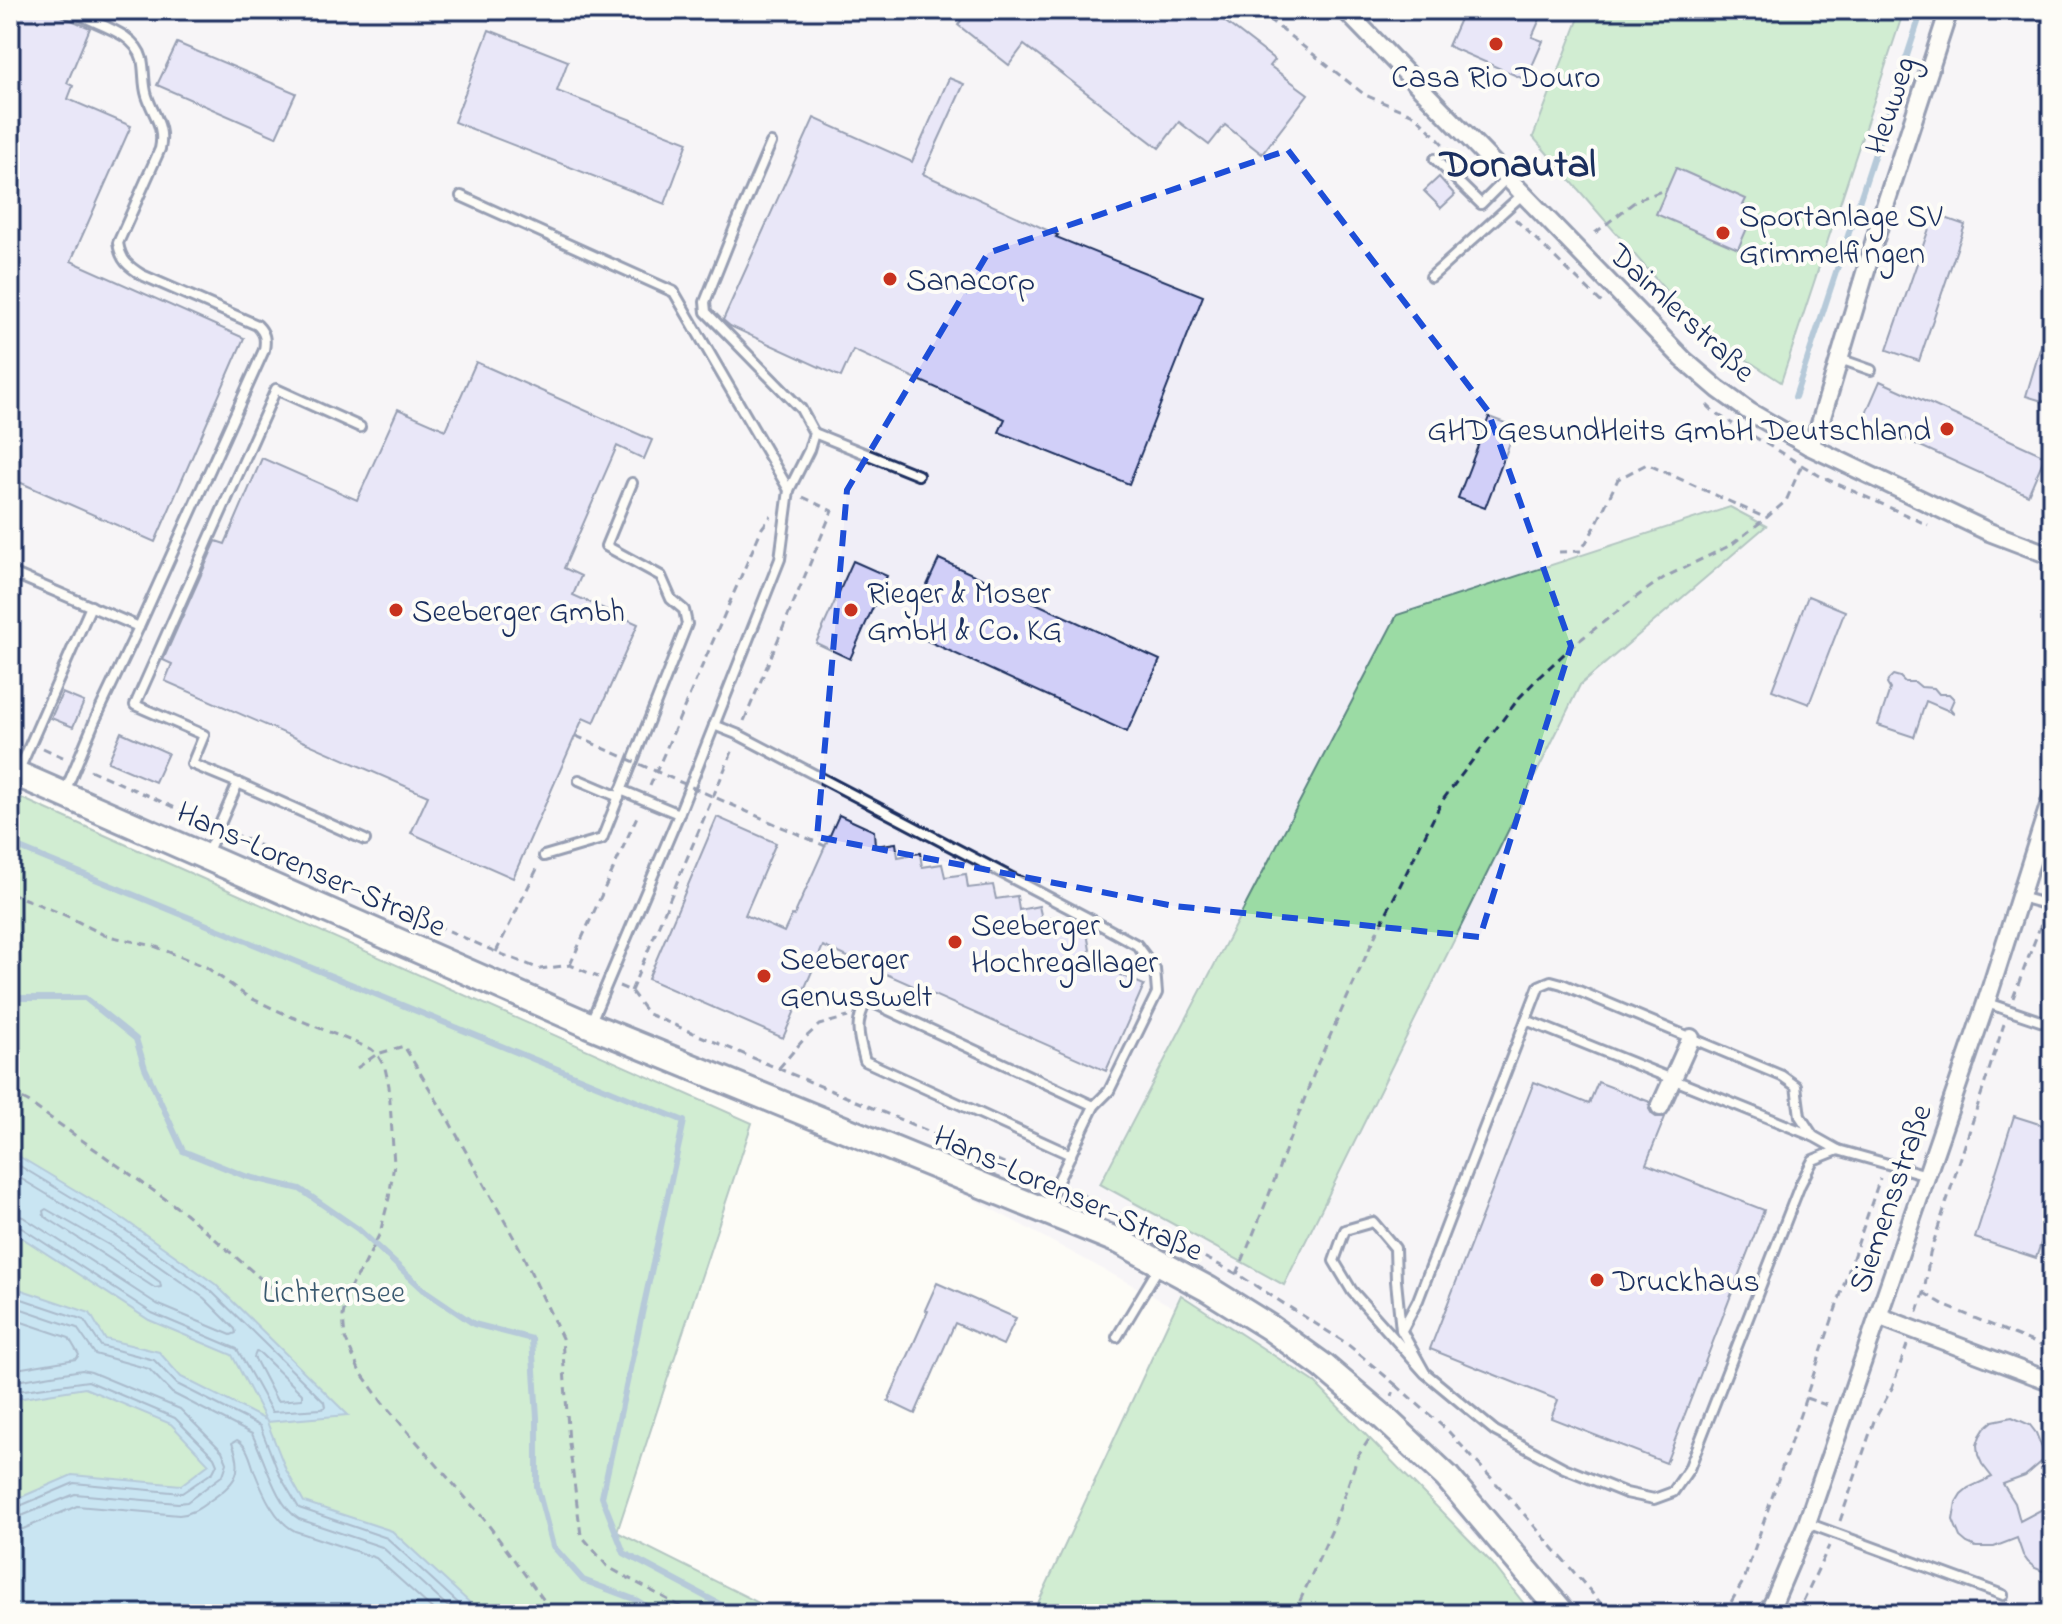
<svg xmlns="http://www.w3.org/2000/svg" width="2062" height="1624" font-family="'Indie Flower',sans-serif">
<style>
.built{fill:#f0eef7}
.green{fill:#9bdba4;stroke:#5b8581;stroke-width:2}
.water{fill:#8acbec;stroke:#5e8db3;stroke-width:2}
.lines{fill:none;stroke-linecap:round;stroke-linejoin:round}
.shore{stroke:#476d97;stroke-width:2}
.stream{stroke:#5e8db3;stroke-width:6}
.building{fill:#d1cff8;stroke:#1b2f5e;stroke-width:2}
.lane-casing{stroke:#1b2f5e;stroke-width:14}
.street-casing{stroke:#1b2f5e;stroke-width:22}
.secondary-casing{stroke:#1b2f5e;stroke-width:30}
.path{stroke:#1b2f5e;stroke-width:3;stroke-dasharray:8 6;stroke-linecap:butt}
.lane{stroke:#fdfcf7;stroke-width:8}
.street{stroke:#fdfcf7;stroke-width:16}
.secondary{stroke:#fdfcf7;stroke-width:24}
.path-bridge{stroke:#1b2f5e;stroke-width:3;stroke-dasharray:8 6;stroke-linecap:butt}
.marked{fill:none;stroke:#1d4ed8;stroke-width:6;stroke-dasharray:16 10;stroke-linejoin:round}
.poi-dot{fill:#c8321e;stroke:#fdfcf7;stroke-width:3}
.labels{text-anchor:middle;stroke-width:8;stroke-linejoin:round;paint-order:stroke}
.poi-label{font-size:32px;fill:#1b2f5e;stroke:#fdfcf7;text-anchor:start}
.street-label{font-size:32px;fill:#1b2f5e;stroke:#fdfcf7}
.park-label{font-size:32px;fill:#3b5a70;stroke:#fdfcf7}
.district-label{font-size:40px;font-weight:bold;fill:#1b2f5e;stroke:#fdfcf7}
</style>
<rect width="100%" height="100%" fill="#fdfcf7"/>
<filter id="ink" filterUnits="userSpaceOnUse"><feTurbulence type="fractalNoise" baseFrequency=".0125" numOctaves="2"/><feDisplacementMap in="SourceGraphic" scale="16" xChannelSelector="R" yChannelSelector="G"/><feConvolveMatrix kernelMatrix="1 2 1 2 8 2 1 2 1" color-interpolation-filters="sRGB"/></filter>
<g filter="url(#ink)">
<polygon class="built" points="10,10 2052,10 2052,1614 1538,1614 1505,1569 1358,1407 973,1199 10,790"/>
<g class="green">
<polygon points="1582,10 1904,10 1781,382 1698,328 1533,137"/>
<polygon points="1730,507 1766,526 1580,685 1284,1285 1100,1184 1397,615"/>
<polygon points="10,793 752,1123 617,1532 781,1614 10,1614"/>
<polygon points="1181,1295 1313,1381 1492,1563 1532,1614 1033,1614"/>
</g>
<polygon class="water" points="10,1151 125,1220 215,1284 348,1415 267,1422 286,1470 304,1502 392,1531 482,1614 10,1614 10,1502 72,1475 181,1485 209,1464 171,1424 85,1388 10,1400 10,1286 90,1313 105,1339 159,1352 181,1377 266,1420 232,1355 149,1320 10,1230"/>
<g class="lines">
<g class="shore">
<polyline points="10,1160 121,1227 210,1290 309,1387 324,1402 325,1407 322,1409 272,1412 237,1349 152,1313 17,1225 10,1224"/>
<polyline points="10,1172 116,1236 204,1298 235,1329 236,1333 231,1335 157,1304 23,1217 10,1214"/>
<polygon points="46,1209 109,1245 160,1282 161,1287 155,1288 44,1216 43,1211"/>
<polyline points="10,1295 84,1320 101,1346 154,1360 177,1384 260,1426 279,1474 299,1508 387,1538 470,1614"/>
<path d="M 10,1305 L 77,1328 L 95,1354 L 149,1369 L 172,1393 L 252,1434 C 264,1457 276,1506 299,1519 L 382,1547 L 456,1614"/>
<polyline points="10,1318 69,1338 79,1355 76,1359 10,1370"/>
<polygon points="256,1352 260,1353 302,1394 302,1399 277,1401 254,1357"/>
<polyline points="10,1382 82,1370 91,1372 180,1409 222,1451 227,1463 223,1475 187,1502 178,1503 75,1494 19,1517 10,1518"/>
<polyline points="10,1392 88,1381 175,1418 214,1457 217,1464 213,1472 182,1493 74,1483 15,1508 10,1508"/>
<path d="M 10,1530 L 23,1529 L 77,1506 L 179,1515 C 191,1514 199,1509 208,1502 C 233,1484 246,1475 232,1443 L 237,1440 C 248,1445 251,1462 255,1473 C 263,1493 275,1521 295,1531 L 376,1558 L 438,1614"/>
</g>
<g class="stream">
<polyline points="1795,397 1922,10"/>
<polyline points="10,844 684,1121 602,1497 624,1553 738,1614"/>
<polyline points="10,989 20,998 85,998 136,1039 145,1068 183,1151 245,1176 300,1189 358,1229 424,1290 474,1324 532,1339 537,1418 537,1486 553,1546 583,1580 636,1600 659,1614"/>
</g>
</g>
<g class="building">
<polygon points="15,10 48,10 90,28 67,83 73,86 68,99 131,126 71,261 244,338 155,542 10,478 10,21"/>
<polygon points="969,10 1210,10 1275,60 1270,66 1308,94 1262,154 1225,125 1209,145 1179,122 1159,148 1024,45 1009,65 958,25"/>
<polygon points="1464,10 1544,10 1532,37 1543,41 1526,80 1448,46"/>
<polygon points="489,30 568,61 557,91 688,142 665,204 454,122"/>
<polygon points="177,43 296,93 276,137 157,85"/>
<polygon points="949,78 964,84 923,174 1058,235 1056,237 1203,296 1129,484 999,432 1005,419 853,350 841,377 730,326 723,320 814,118 912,162"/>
<polygon points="1676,168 1746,199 1743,205 1755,210 1738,249 1656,214"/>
<polygon points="1439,177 1455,195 1441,208 1424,191"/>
<polygon points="1934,214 1965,225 1919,361 1887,350"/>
<polygon points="2048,322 2052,323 2052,404 2026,396"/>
<polygon points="476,362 652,440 644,459 617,446 564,568 581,576 573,595 638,624 594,723 583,718 513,878 411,833 428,796 165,681 172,664 163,660 216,541 225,544 262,458 357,500 398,409 446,430"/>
<polygon points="1880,381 2045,456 2028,495 1863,420"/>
<polygon points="1489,417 1516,427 1485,508 1458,498"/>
<polygon points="939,559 1160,660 1127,732 906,631"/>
<polygon points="853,561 887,576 850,659 816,643"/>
<polygon points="1808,596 1845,611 1809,704 1772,690"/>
<polygon points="1893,675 1900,677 1905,682 1915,682 1921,687 1934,688 1939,694 1949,694 1954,699 1950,708 1954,713 1926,701 1914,737 1878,725 1890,689 1887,684 1888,680"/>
<polygon points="62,693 84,702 73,727 51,718"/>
<polygon points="121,732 168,753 155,782 108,762"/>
<polygon points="839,815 874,831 875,846 896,843 898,857 920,853 922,867 942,864 945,877 966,874 968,888 993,885 996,899 1017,896 1019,910 1039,906 1042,919 1063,917 1066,930 1086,927 1090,950 1086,960 1144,985 1106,1071 823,946 783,1038 648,979 717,817 776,843 745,915 784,932 792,915 794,916"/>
<polygon points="1534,1082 1589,1104 1598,1082 1650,1102 1649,1109 1652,1114 1656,1117 1665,1117 1646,1164 1764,1210 1666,1463 1551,1418 1558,1400 1430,1349"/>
<polygon points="2014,1116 2052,1128 2052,1210 2036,1258 1975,1238"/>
<polygon points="937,1283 1016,1318 1003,1345 955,1323 915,1414 888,1401 928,1311 925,1310"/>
<polygon points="2012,1417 2030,1425 2036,1433 2046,1458 2025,1476 2003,1484 2015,1503 2020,1521 2052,1504 2052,1575 2035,1568 2028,1562 2023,1555 2017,1538 1994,1547 1976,1547 1967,1543 1960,1537 1953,1520 1956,1502 1961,1494 1968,1488 1992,1477 1982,1464 1978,1455 1977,1445 1980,1436 1985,1428 1993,1421"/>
</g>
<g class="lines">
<g class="lane-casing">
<g id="lane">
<polyline points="1435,159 1481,204 1507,178"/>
<polyline points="461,196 674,292 789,490"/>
<polyline points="1431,277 1523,194"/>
<polyline points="1840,359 1871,370"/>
<polyline points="814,433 918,475"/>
<path d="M 10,572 L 139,627 L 264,350 C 266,339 265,333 257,325 L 142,275 C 128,266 121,261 118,243 L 160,149 C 165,126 154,117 147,96 C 143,84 145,71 142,59 C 134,30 93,25 72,10"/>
<polyline points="714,725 739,735 1088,918 1137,945 1155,969 1157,993 1109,1091 1094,1106 1044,1210"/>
<polyline points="19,770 91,606"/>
<polyline points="579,780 619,797"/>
<polyline points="238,783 192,764 204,735 135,705 276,389 360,427"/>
<polyline points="621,790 679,814"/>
<polyline points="64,794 95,720 139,627"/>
<polyline points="206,856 238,783 365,840"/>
<polyline points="544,856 602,839 687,624 684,610 671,599 661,576 606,546 632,483"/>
<polyline points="2020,897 2052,906"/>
<polyline points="1987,1003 2052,1025"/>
<polyline points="1526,1020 1813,1136 1838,1150"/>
<polyline points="590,1024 679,814 780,559 789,490 809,450 814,433 801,409 706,312 705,302 735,227 771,143"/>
<path d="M 1071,1155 L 865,1061 C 858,1035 854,1024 867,1000 L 1094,1106"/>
<polyline points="1402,1330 1418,1300 1539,986 1551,981 1562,984 1782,1076 1796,1086 1800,1116 1813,1136"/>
<polyline points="1117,1337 1159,1267"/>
<polyline points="1425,1373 1352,1291 1334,1261 1345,1230 1373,1222 1395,1248 1396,1281 1401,1330 1425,1373 1495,1431 1564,1468 1626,1493 1654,1499 1673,1492 1689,1469 1800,1185 1813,1160 1838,1150 1927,1175"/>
<polyline points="1807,1523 2003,1595"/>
</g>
</g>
<g class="street-casing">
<g id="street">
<polyline points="1345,10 1683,359 1718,389 1750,412 1809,446 1989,532 2052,556"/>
<polyline points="1809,446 1819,427 1885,206 1949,10"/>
<polyline points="1660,1107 1691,1038"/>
<polyline points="1878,1316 2052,1382"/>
<polyline points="1767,1614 1774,1601 1807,1523 1986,1003 2052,796"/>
</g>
</g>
<g class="secondary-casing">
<polyline id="secondary" points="10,771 589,1025 1121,1242 1208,1289 1269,1327 1323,1366 1383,1417 1447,1477 1563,1614"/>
</g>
<g class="path">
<polyline points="1257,10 1365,95 1416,116 1459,161"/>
<polyline points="1515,219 1604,305"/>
<polyline points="1595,233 1637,200 1667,189"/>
<polyline points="1707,405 1715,413 1733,424"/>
<polyline points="1753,436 1820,476 1928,525"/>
<polyline points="1559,552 1581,551 1595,527 1618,479 1647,464 1766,518"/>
<polyline points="744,721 832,511 803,497"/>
<polyline points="43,748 65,758"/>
<polyline points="90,770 207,822"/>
<polyline points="650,786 762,528 771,516"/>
<polyline points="232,833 496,952 540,969 570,965 598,977"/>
<polyline points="10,893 67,916 104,935 154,946 206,967 248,997 292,1017 371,1049 377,1054 385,1068 389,1086 394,1164 389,1198 380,1233 362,1270 354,1280 347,1294 343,1316 345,1338 359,1370 382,1402 484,1519 554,1614"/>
<polyline points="496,952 537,869"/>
<polyline points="570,965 639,812"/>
<polyline points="619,986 631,991 648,1014 1045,1180"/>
<polyline points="631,991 734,747"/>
<polyline points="2013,998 2043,919"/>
<polyline points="357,1068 377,1054 404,1046 449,1121 519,1247 562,1338 569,1443 581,1535 608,1567 694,1614"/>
<polyline points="779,1068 804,1039 819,1025 848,1017"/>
<polyline points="10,1093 28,1102 185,1213 290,1304"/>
<polyline points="1067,1189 1083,1195 1237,1274 1346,1343 1396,1385 1392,1396"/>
<polyline points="1237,1274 1267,1200 1317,1065 1375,936 1442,801 1519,698 1540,676 1576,643 1639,595 1665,577 1731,545 1766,518 1786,501 1803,462"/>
<polyline points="1924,1293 1948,1307 2052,1350"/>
<polyline points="1918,1312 1924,1293 1930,1253 2004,1024"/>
<polyline points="1396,1385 1449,1432 1517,1506 1610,1614"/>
<polyline points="1806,1398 1829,1406"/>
<polyline points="1840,1521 1874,1421 1892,1388 1907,1345"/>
<polyline points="1294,1614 1332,1530 1358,1456 1372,1435"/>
<polyline points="1724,1614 1744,1580 1880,1178"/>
<polyline points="1797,1614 1829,1546"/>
</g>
<use href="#lane" class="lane"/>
<use href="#street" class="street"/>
<use href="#secondary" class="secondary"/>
<polyline class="path-bridge" points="576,736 825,846"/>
</g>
</g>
<path d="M0 0H2062V1624H0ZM 1288,150 L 1488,411 L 1571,646 L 1480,937 L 1174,906 L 817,837 L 847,490 L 988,253 Z" fill="#fdfcf7" fill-opacity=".55" fill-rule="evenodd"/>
<path class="marked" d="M 1288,150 L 1488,411 L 1571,646 L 1480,937 L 1174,906 L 817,837 L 847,490 L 988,253 Z"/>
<g class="poi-dot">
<circle cx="1496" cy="44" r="8"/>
<circle cx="1723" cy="233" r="8"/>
<circle cx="890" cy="279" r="8"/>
<circle cx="1947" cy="429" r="8"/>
<circle cx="396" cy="610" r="8"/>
<circle cx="851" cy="610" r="8"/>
<circle cx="955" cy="942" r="8"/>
<circle cx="764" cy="976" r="8"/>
<circle cx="1597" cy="1280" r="8"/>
</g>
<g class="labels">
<g class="poi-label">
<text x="1496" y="87" text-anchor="middle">Casa Rio Douro</text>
<text x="1739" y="226">Sportanlage SV<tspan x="1739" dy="37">Grimmelfingen</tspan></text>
<text x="906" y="290">Sanacorp</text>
<text x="1931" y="440" text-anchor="end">GHD GesundHeits GmbH Deutschland</text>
<text x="867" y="603">Rieger &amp; Moser<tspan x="867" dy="37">GmbH &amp; Co. KG</tspan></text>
<text x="412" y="621">Seeberger Gmbh</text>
<text x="971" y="935">Seeberger<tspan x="971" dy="37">Hochregallager</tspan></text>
<text x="780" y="969">Seeberger<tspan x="780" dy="37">Genusswelt</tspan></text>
<text x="1613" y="1291">Druckhaus</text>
</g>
<g class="street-label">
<text transform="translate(1889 105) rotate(-72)" y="11">Heuweg</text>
<text transform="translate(1683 312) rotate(43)" y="11">Daimlerstraße</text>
<text transform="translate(312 868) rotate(24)" y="11">Hans-Lorenser-Straße</text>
<text transform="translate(1069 1192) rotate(24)" y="11">Hans-Lorenser-Straße</text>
<text transform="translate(1889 1198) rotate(-71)" y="11">Siemensstraße</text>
</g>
<g class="park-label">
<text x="334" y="1302">Lichternsee</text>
</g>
<g class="district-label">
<text x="1518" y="176">Donautal</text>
</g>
</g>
<rect width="2062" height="1624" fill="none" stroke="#fdfcf7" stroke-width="40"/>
<rect x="20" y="20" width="2022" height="1584" fill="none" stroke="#1b2f5e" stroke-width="3" filter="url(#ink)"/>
</svg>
